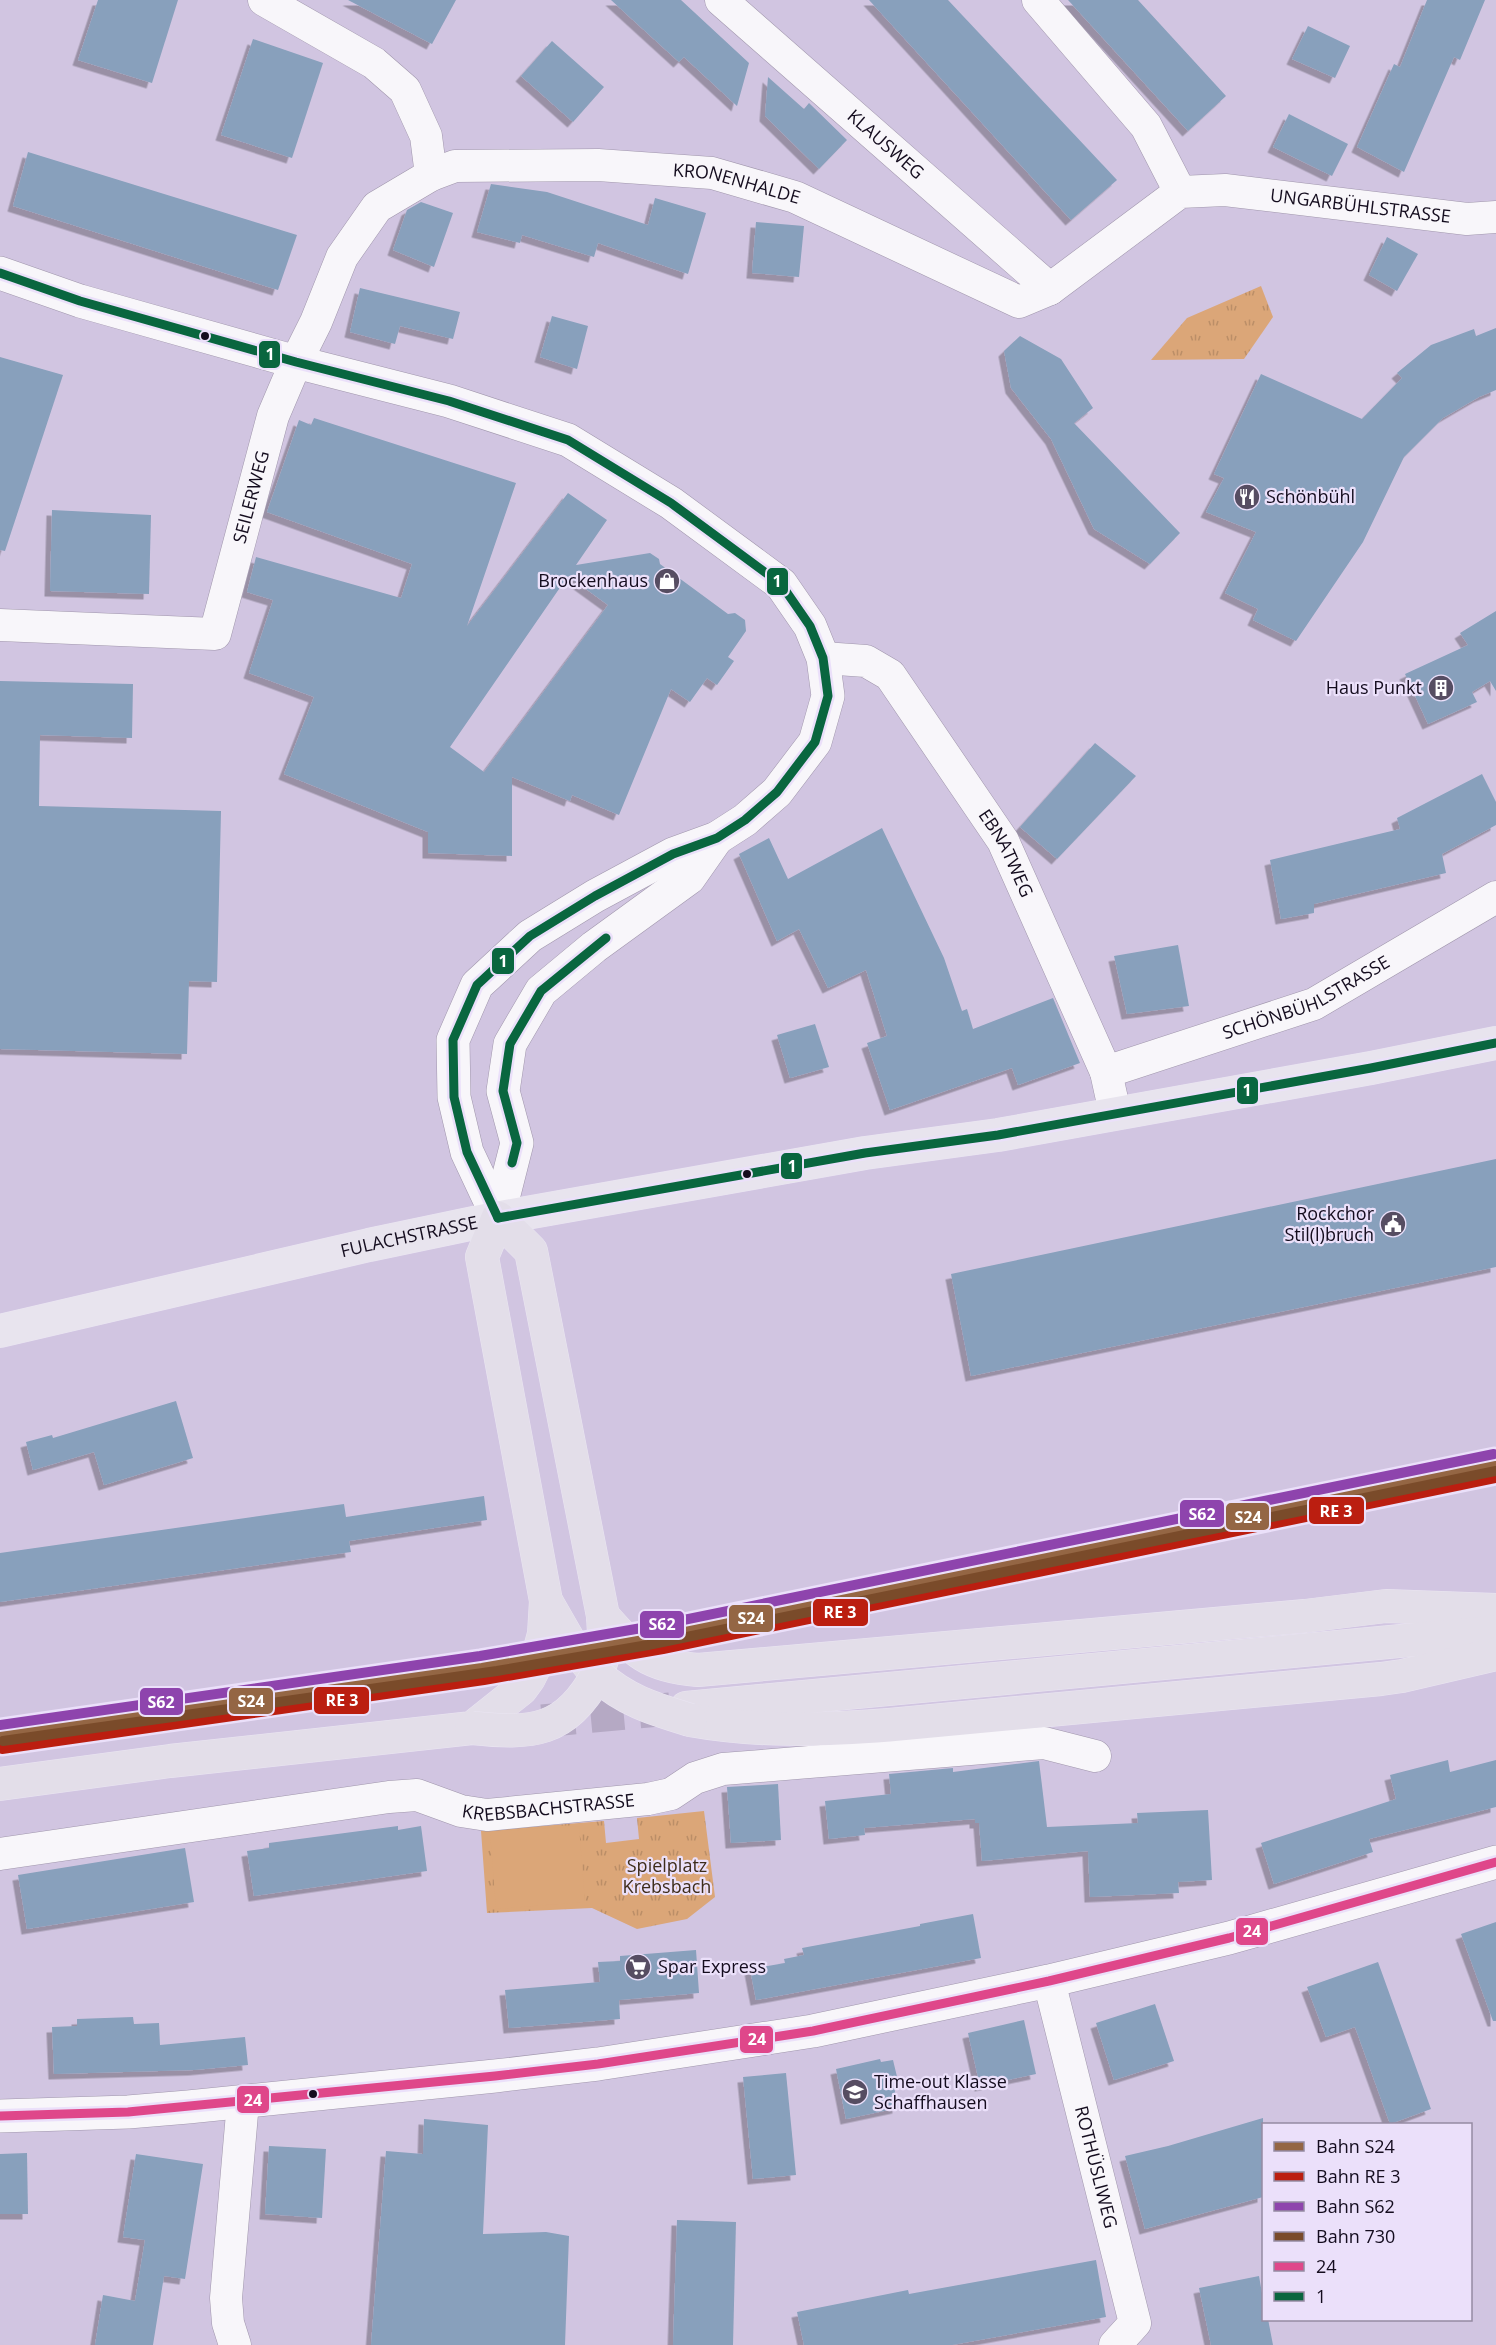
<svg xmlns="http://www.w3.org/2000/svg" width="1496" height="2345" font-family="'Open Sans',sans-serif">
<style>
.grass{fill:url(#grass-tufts)}
.pitch{fill:#dba678}
.building{fill:#88a0bc;fill-rule:evenodd;filter:url(#shadow)}
.lines{fill:none;stroke-linecap:round;stroke-linejoin:round}
.trunk-tunnel{stroke:#b5a9c4;stroke-width:33;stroke-dasharray:33 16;stroke-linecap:butt}
.minor-casing{stroke:#a096ac;stroke-width:33}
.tertiary-casing{stroke:#a096ac;stroke-width:34}
.primary-casing{stroke:#eae5f2;stroke-width:34}
.trunk-casing{stroke:#eae5f2;stroke-width:34}
.minor{stroke:#f8f6fa;stroke-width:32}
.tertiary{stroke:#f8f6fa;stroke-width:33}
.primary{stroke:#e8e4ee;stroke-width:33}
.trunk{stroke:#e3dee9;stroke-width:33}
.trunk-bridge-casing{stroke:#eae5f2;stroke-width:34;stroke-linecap:butt}
.trunk-bridge{stroke:#e3dee9;stroke-width:33}
.bus-1-casing{stroke:#ebe0fa;stroke-width:14}
.bus-2-casing{stroke:#ebe0fa;stroke-width:14}
.bus-1{stroke:#df478a;stroke-width:9}
.bus-2{stroke:#09663f;stroke-width:9}
.rail-1-casing{stroke:#ebe0fa;stroke-width:15}
.rail-2-casing{stroke:#ebe0fa;stroke-width:15}
.rail-3-casing{stroke:#ebe0fa;stroke-width:15}
.rail-4-casing{stroke:#ebe0fa;stroke-width:15}
.rail-1{stroke:#946644;stroke-width:10}
.rail-2{stroke:#bb1e10;stroke-width:10}
.rail-3{stroke:#8e44ad;stroke-width:10}
.rail-4{stroke:#7a4b2a;stroke-width:10}
.bus-dot{fill:#140c1e;stroke:#ebe0fa;stroke-width:2}
.labels{text-anchor:middle;stroke-width:4.5;stroke-linejoin:round;paint-order:stroke}
.street-label{font-size:18px;fill:#140c1e;stroke:#ebe0fa}
.poi-label{font-size:18px;fill:#140c1e;stroke:#ebe0fa;text-anchor:start}
.park-label{font-size:18px;fill:#3e2c1b;stroke:#ebe0fa}
.line-badge{stroke:#ebe0fa;stroke-width:2}
.badge-label{font-size:16px;text-anchor:middle;font-weight:bold;fill:#fff}
</style>
<defs>
<pattern id="grass-tufts" width="24" height="20" patternUnits="userSpaceOnUse" patternTransform="scale(1.5)"><rect width="24" height="20" fill="#dba678"/><path d="M3 7l-1-3M5 7V3M7 7l1-3M15 17l-1-3M17 17v-4M19 17l1-3" fill="none" stroke="#bb8e67"/></pattern>
<filter id="shadow"><feDropShadow dx="-5.5" dy="5.5" stdDeviation="0" flood-color="#0004"/></filter>
</defs>
<rect width="100%" height="100%" fill="#d1c5e1"/>
<g class="grass">
<polygon points="1261,286 1273,317 1244,359 1151,360 1187,318"/>
<polygon points="704,1811 715,1897 687,1919 637,1929 592,1908 487,1913 481,1831 604,1821 606,1843 639,1839 637,1818"/>
</g>
<polygon class="pitch" points="579,1826 585,1902 496,1909 490,1832"/>
<g class="building">
<polygon points="98,0 178,0 152,83 78,60"/>
<polygon points="348,0 456,0 432,44"/>
<polygon points="611,0 681,0 749,63 737,106 684,57 679,62"/>
<polygon points="869,0 948,0 1117,180 1071,220"/>
<polygon points="1068,0 1138,0 1226,96 1188,131"/>
<polygon points="1427,0 1485,0 1460,60 1454,57 1404,172 1357,147 1394,64 1400,67"/>
<polygon points="1308,26 1350,46 1335,78 1292,59"/>
<polygon points="253,39 323,63 292,158 221,135"/>
<polygon points="552,41 604,87 573,122 521,76"/>
<polygon points="768,77 804,109 809,103 847,140 819,169 765,116"/>
<polygon points="1289,114 1348,144 1332,176 1273,147"/>
<polygon points="28,152 297,235 278,290 13,206"/>
<polygon points="491,184 547,192 648,225 655,198 706,213 688,274 598,243 594,257 522,235 520,243 477,232"/>
<polygon points="421,202 453,213 434,267 393,250 407,210"/>
<polygon points="756,222 804,226 799,277 752,273"/>
<polygon points="1387,237 1418,254 1397,291 1369,275"/>
<polygon points="360,288 460,312 453,339 400,326 395,344 350,332"/>
<polygon points="552,316 588,326 577,369 540,357"/>
<polygon points="1496,328 1496,390 1479,397 1443,418 1404,457 1363,542 1296,641 1253,620 1258,609 1225,593 1256,532 1206,512 1224,478 1214,474 1261,374 1362,419 1402,378 1397,373 1431,345 1474,329 1476,336"/>
<polygon points="1020,336 1061,359 1093,408 1074,423 1180,533 1150,564 1094,529 1051,439 1011,388 1004,351"/>
<polygon points="0,357 63,375 5,551 0,550"/>
<path d="M 314,418 L 516,483 L 467,626 L 568,493 L 607,520 L 576,565 L 650,553 L 659,559 L 660,564 L 728,614 L 735,613 L 745,620 L 746,631 L 728,657 L 734,661 L 717,685 L 707,678 L 690,702 L 671,689 L 619,815 L 572,795 L 570,801 L 512,777 L 512,856 L 428,853 L 428,832 L 284,774 L 314,697 L 249,673 L 273,600 L 247,592 L 256,557 L 401,598 L 412,564 L 267,512 L 299,420 L 311,425 ZM 568,576 L 608,605 L 484,772 L 450,747 Z"/>
<polygon points="52,510 151,515 149,594 50,591"/>
<polygon points="1496,611 1496,691 1490,681 1472,692 1477,702 1428,724 1405,674 1468,645 1460,633"/>
<polygon points="0,681 133,684 132,738 40,735 39,806 221,811 217,982 189,981 187,1054 0,1049"/>
<polygon points="1095,743 1136,776 1057,859 1020,827"/>
<polygon points="1482,774 1496,802 1496,825 1442,854 1446,873 1314,904 1314,913 1281,919 1270,860 1400,829 1397,818"/>
<polygon points="882,828 944,958 962,1011 967,1009 973,1029 1053,998 1080,1063 1018,1085 1012,1068 890,1110 867,1043 887,1036 866,970 828,988 799,929 777,941 739,854 769,838 788,879"/>
<polygon points="1178,945 1189,1006 1127,1014 1114,956"/>
<polygon points="815,1024 829,1067 790,1078 777,1035"/>
<polygon points="1496,1159 1496,1267 971,1376 951,1274"/>
<polygon points="176,1401 193,1458 104,1485 94,1452 33,1470 26,1442 52,1435 53,1438"/>
<polygon points="484,1496 487,1520 349,1541 351,1552 0,1602 0,1553 344,1504 346,1517"/>
<polygon points="1448,1760 1450,1772 1496,1760 1496,1807 1369,1839 1373,1852 1274,1884 1261,1843 1396,1799 1390,1775"/>
<polygon points="1039,1761 1047,1827 1138,1823 1137,1813 1208,1810 1212,1880 1178,1882 1179,1893 1090,1897 1088,1851 982,1861 979,1823 975,1823 975,1819 864,1828 865,1835 829,1839 825,1801 891,1794 889,1774 953,1768 953,1772"/>
<polygon points="778,1784 781,1840 731,1843 727,1787"/>
<polygon points="398,1826 398,1830 421,1826 427,1871 254,1896 247,1851 269,1848 269,1843"/>
<polygon points="185,1848 194,1902 27,1929 18,1875"/>
<polygon points="973,1914 981,1958 756,2000 750,1969 785,1963 784,1959 804,1955 802,1948 920,1926 920,1924"/>
<polygon points="1496,1922 1496,2021 1493,2021 1461,1934"/>
<polygon points="696,1950 699,1993 619,2000 620,2019 509,2028 505,1990 600,1982 598,1962 620,1961 620,1956"/>
<polygon points="1378,1962 1431,2109 1390,2124 1355,2027 1326,2037 1307,1987"/>
<polygon points="1155,2004 1174,2061 1114,2080 1096,2023"/>
<polygon points="133,2017 134,2024 159,2023 160,2045 245,2037 248,2065 194,2070 54,2074 52,2027 77,2026 77,2019"/>
<polygon points="1024,2020 1036,2074 980,2086 968,2033"/>
<polygon points="880,2059 881,2062 893,2060 899,2085 894,2086 898,2108 846,2119 836,2069"/>
<polygon points="786,2073 796,2175 753,2179 743,2077"/>
<polygon points="1263,2118 1263,2197 1145,2229 1125,2156 1168,2146"/>
<polygon points="424,2119 488,2125 483,2234 546,2232 569,2236 565,2345 371,2345 386,2151 423,2154"/>
<polygon points="269,2146 326,2149 322,2218 265,2214"/>
<polygon points="27,2153 28,2214 0,2214 0,2154"/>
<polygon points="136,2154 203,2164 185,2279 164,2276 153,2345 95,2345 103,2295 135,2301 145,2240 123,2237"/>
<polygon points="677,2220 736,2222 733,2345 673,2345"/>
<polygon points="1096,2260 1106,2317 952,2345 804,2345 797,2312 908,2290 909,2294"/>
<polygon points="1259,2276 1263,2299 1263,2319 1268,2319 1273,2345 1211,2345 1199,2288"/>
</g>
<g class="lines">
<polyline class="trunk-tunnel" points="542,1721 670,1709"/>
<g class="minor-casing">
<g id="minor">
<polyline points="264,0 374,63 405,90 426,136 431,175"/>
<path id="s1" d="M 721,0 L 1050,289"/>
<polyline points="1038,0 1146,126 1180,192"/>
<path id="s2" d="M 0,625 L 215,634 L 273,416 L 296,362 L 316,322 L 342,257 L 377,207 L 431,175 L 455,166 L 598,165 L 712,173 L 795,197 L 1019,302 L 1050,289 L 1180,192 L 1225,190 L 1467,219 L 1496,217"/>
<path id="s3" d="M 823,658 L 866,661 L 890,675 L 1003,841 L 1106,1072 L 1115,1113"/>
<path id="s4" d="M 1106,1072 L 1314,1004 L 1496,897"/>
<path id="s5" d="M 0,1854 L 389,1797 L 417,1795 L 461,1811 L 487,1815 L 648,1799 L 671,1794 L 695,1778 L 723,1769 L 1044,1743 L 1095,1756"/>
<path id="s6" d="M 1049,1981 L 1135,2323 L 1115,2345"/>
<polyline points="235,2345 228,2323 226,2298 243,2102"/>
</g>
</g>
<g class="tertiary-casing">
<g id="tertiary">
<polyline points="0,273 80,301 296,362 449,401 568,440 671,503 781,584 810,626 823,658 828,696 815,742 777,792 745,820 717,838 673,854 595,896 530,936 477,985 453,1040 454,1097 467,1152 498,1218"/>
<polyline points="498,1218 517,1143 503,1091 510,1044 541,991 594,947 689,878 717,838"/>
<polyline points="0,2116 128,2112 188,2107 495,2076 598,2064 813,2031 1049,1981 1229,1938 1496,1862"/>
</g>
</g>
<g class="primary-casing">
<g id="primary">
<path id="s7" d="M 0,1331 L 369,1245 L 498,1218 L 865,1153 L 998,1135 L 1371,1068 L 1496,1043"/>
</g>
</g>
<g class="trunk-casing">
<g id="trunk">
<polyline points="546,1601 569,1641 597,1675"/>
<path d="M 603,1616 C 635,1652 648,1666 698,1670 L 1305,1616 L 1386,1606 L 1496,1610"/>
<polyline points="686,1708 1496,1632"/>
<path d="M 690,1720 C 757,1732 822,1730 889,1725 L 1381,1679 L 1402,1676 L 1496,1654"/>
<polyline points="0,1784 170,1761 472,1728 521,1689 529,1678 536,1664 544,1634 546,1601 482,1257 498,1218 531,1251 603,1616 605,1650 597,1675"/>
</g>
</g>
<use href="#minor" class="minor"/>
<use href="#tertiary" class="tertiary"/>
<use href="#primary" class="primary"/>
<use href="#trunk" class="trunk"/>
<g class="trunk-bridge-casing">
<path id="trunk-bridge" d="M 472,1728 C 531,1734 566,1733 597,1675 C 626,1701 654,1709 690,1720"/>
</g>
<use href="#trunk-bridge" class="trunk-bridge"/>
<g class="bus-1-casing">
<polyline id="bus-1" points="0,2116 128,2112 495,2076 598,2064 813,2031 1049,1981 1229,1938 1496,1862"/>
</g>
<g class="bus-2-casing">
<g id="bus-2">
<polyline points="0,273 80,301 296,362 449,401 568,440 671,503 781,584 810,626 823,658 828,696 815,742 777,792 745,820 717,838 673,854 595,896 530,936 477,985 453,1040 454,1097 467,1152 498,1218"/>
<polyline points="512,1163 517,1143 503,1091 510,1044 541,991 606,938"/>
<polyline points="498,1218 865,1153 998,1135 1371,1068 1496,1043"/>
</g>
</g>
<use href="#bus-1" class="bus-1"/>
<use href="#bus-2" class="bus-2"/>
<g class="rail-1-casing">
<polyline id="rail-1" points="0,1737 482,1668 661,1637 1496,1466"/>
</g>
<g class="rail-2-casing">
<polyline id="rail-2" points="2,1749 484,1680 663,1649 1496,1478"/>
</g>
<g class="rail-3-casing">
<polyline id="rail-3" points="0,1725 480,1656 659,1625 1494,1454"/>
</g>
<g class="rail-4-casing">
<polyline id="rail-4" points="3,1741 497,1671 648,1645 1496,1471"/>
</g>
<use href="#rail-1" class="rail-1"/>
<use href="#rail-2" class="rail-2"/>
<use href="#rail-3" class="rail-3"/>
<use href="#rail-4" class="rail-4"/>
</g>
<defs>
<g id="restaurant-disc" transform="scale(1.35)"><circle r="9.5" fill="#564d62" stroke="#ebe0fa"/><path d="M-5-6h1v4h1v-4h1v4h1v-4h1v5L-1.5 .5V6h-2V.5L-5-1ZM5-6V6H3V1.5H1.5Q1.5-4 5-6Z" fill="#fff"/></g>
<g id="shop-disc" transform="scale(1.35)"><circle r="9.5" fill="#564d62" stroke="#ebe0fa"/><path d="M-5-2.5h2.3a2.7 3.5 0 0 1 5.4 0H5L5.5 6h-11ZM-1.5-2.5h3a1.5 2.3 0 0 0-3 0Z" fill="#fff"/></g>
<g id="building-disc" transform="scale(1.35)"><circle r="9.5" fill="#564d62" stroke="#ebe0fa"/><path d="M-4-6H4V6H1V3H-1V6H-4ZM-2.5-4.3h1.7v1.8h-1.7ZM.8-4.3h1.7v1.8H.8ZM-2.5-1h1.7V.8h-1.7ZM.8-1h1.7V.8H.8Z" fill="#fff"/></g>
<g id="civic-disc" transform="scale(1.35)"><circle r="9.5" fill="#564d62" stroke="#ebe0fa"/><path d="M-.6-6.5H3V-4.5H.6V-3L4-1V1h2V6H-6V1h2V-1L-.6-3ZM-1.2 2.5V6h2.4V2.5Z" fill="#fff"/></g>
<g id="supermarket-disc" transform="scale(1.35)"><circle r="9.5" fill="#564d62" stroke="#ebe0fa"/><path d="M-6-5.5h2.5l.6 2H6L4.5 2H-2.5L-4.4-4H-6ZM-1.5 3.2a1.3 1.3 0 1 0 .1 0ZM3 3.2a1.3 1.3 0 1 0 .1 0Z" fill="#fff"/></g>
<g id="school-disc" transform="scale(1.35)"><circle r="9.5" fill="#564d62" stroke="#ebe0fa"/><path d="M0-5L7-2L0 1L-7-2ZM-4 1L0 2.5L4 1V4Q0 6-4 4Z" fill="#fff"/></g>
</defs>
<g fill-rule="evenodd">
<use href="#restaurant-disc" x="1247" y="497"/>
<use href="#shop-disc" x="667" y="581"/>
<use href="#building-disc" x="1441" y="688"/>
<use href="#civic-disc" x="1393" y="1224"/>
<use href="#supermarket-disc" x="638" y="1967"/>
<use href="#school-disc" x="855" y="2092"/>
</g>
<g class="bus-dot">
<circle cx="205" cy="336" r="5"/>
<circle cx="747" cy="1174" r="5"/>
<circle cx="313" cy="2094" r="5"/>
</g>
<g class="labels">
<g class="street-label">
<text dy="6" stroke="none"><textPath href="#s1" startOffset="219">KLAUSWEG</textPath></text>
<text dy="6" stroke="none"><textPath href="#s2" startOffset="1047">KRONENHALDE</textPath></text>
<text dy="6" stroke="none"><textPath href="#s2" startOffset="1732">UNGARBÜHLSTRASSE</textPath></text>
<text dy="6" stroke="none"><textPath href="#s2" startOffset="357">SEILERWEG</textPath></text>
<text dy="6" stroke="none"><textPath href="#s3" startOffset="284">EBNATWEG</textPath></text>
<text dy="6" stroke="none"><textPath href="#s4" startOffset="214">SCHÖNBÜHLSTRASSE</textPath></text>
<text dy="6" stroke="none"><textPath href="#s7" startOffset="420">FULACHSTRASSE</textPath></text>
<text dy="6" stroke="none"><textPath href="#s5" startOffset="556">KREBSBACHSTRASSE</textPath></text>
<text dy="6" stroke="none"><textPath href="#s6" startOffset="192">ROTHÜSLIWEG</textPath></text>
</g>
<g class="poi-label">
<text x="1266" y="503">Schönbühl</text>
<text x="648" y="587" text-anchor="end">Brockenhaus</text>
<text x="1422" y="694" text-anchor="end">Haus Punkt</text>
<text x="1374" y="1220" text-anchor="end">Rockchor<tspan x="1374" dy="21">Stil(l)bruch</tspan></text>
<text x="658" y="1973">Spar Express</text>
<text x="874" y="2088">Time-out Klasse<tspan x="874" dy="21">Schaffhausen</tspan></text>
</g>
<g class="park-label">
<text x="667" y="1872">Spielplatz<tspan x="667" dy="21">Krebsbach</tspan></text>
</g>
</g>
<g class="line-badge">
<rect x="258" y="340" width="23" height="29" rx="6" fill="#09663f"/>
<rect x="766" y="567" width="23" height="29" rx="6" fill="#09663f"/>
<rect x="491" y="947" width="24" height="28" rx="6" fill="#09663f"/>
<rect x="1236" y="1076" width="23" height="29" rx="6" fill="#09663f"/>
<rect x="780" y="1152" width="23" height="28" rx="6" fill="#09663f"/>
<rect x="1308" y="1496" width="57" height="29" rx="6" fill="#bb1e10"/>
<rect x="1179" y="1499" width="46" height="29" rx="6" fill="#8e44ad"/>
<rect x="1225" y="1502" width="45" height="29" rx="6" fill="#946644"/>
<rect x="812" y="1598" width="57" height="29" rx="6" fill="#bb1e10"/>
<rect x="728" y="1604" width="46" height="29" rx="6" fill="#946644"/>
<rect x="639" y="1610" width="46" height="29" rx="6" fill="#8e44ad"/>
<rect x="313" y="1686" width="57" height="29" rx="6" fill="#bb1e10"/>
<rect x="228" y="1687" width="46" height="28" rx="6" fill="#946644"/>
<rect x="139" y="1687" width="45" height="29" rx="6" fill="#8e44ad"/>
<rect x="1235" y="1917" width="34" height="29" rx="6" fill="#df478a"/>
<rect x="739" y="2025" width="35" height="29" rx="6" fill="#df478a"/>
<rect x="236" y="2085" width="34" height="29" rx="6" fill="#df478a"/>
</g>
<g class="badge-label">
<text x="270" y="360">1</text>
<text x="777" y="587">1</text>
<text x="503" y="967">1</text>
<text x="1247" y="1096">1</text>
<text x="792" y="1172">1</text>
<text x="1336" y="1517">RE 3</text>
<text x="1202" y="1520">S62</text>
<text x="1248" y="1523">S24</text>
<text x="840" y="1618">RE 3</text>
<text x="751" y="1624">S24</text>
<text x="662" y="1630">S62</text>
<text x="342" y="1706">RE 3</text>
<text x="251" y="1707">S24</text>
<text x="161" y="1708">S62</text>
<text x="1252" y="1937">24</text>
<text x="757" y="2045">24</text>
<text x="253" y="2106">24</text>
</g>
<rect x="1262" y="2123" width="210" height="198" fill="#ebe0fa" stroke="#958ba2" stroke-width="1.5"/>
<rect x="1274" y="2142" width="30" height="9" fill="#946644" stroke="#958ba2" stroke-width="1.5"/>
<text x="1316" y="2153" font-size="18" fill="#140c1e">Bahn S24</text>
<rect x="1274" y="2172" width="30" height="9" fill="#bb1e10" stroke="#958ba2" stroke-width="1.5"/>
<text x="1316" y="2183" font-size="18" fill="#140c1e">Bahn RE 3</text>
<rect x="1274" y="2202" width="30" height="9" fill="#8e44ad" stroke="#958ba2" stroke-width="1.5"/>
<text x="1316" y="2213" font-size="18" fill="#140c1e">Bahn S62</text>
<rect x="1274" y="2232" width="30" height="9" fill="#7a4b2a" stroke="#958ba2" stroke-width="1.5"/>
<text x="1316" y="2243" font-size="18" fill="#140c1e">Bahn 730</text>
<rect x="1274" y="2262" width="30" height="9" fill="#df478a" stroke="#958ba2" stroke-width="1.5"/>
<text x="1316" y="2273" font-size="18" fill="#140c1e">24</text>
<rect x="1274" y="2292" width="30" height="9" fill="#09663f" stroke="#958ba2" stroke-width="1.5"/>
<text x="1316" y="2303" font-size="18" fill="#140c1e">1</text>
</svg>
